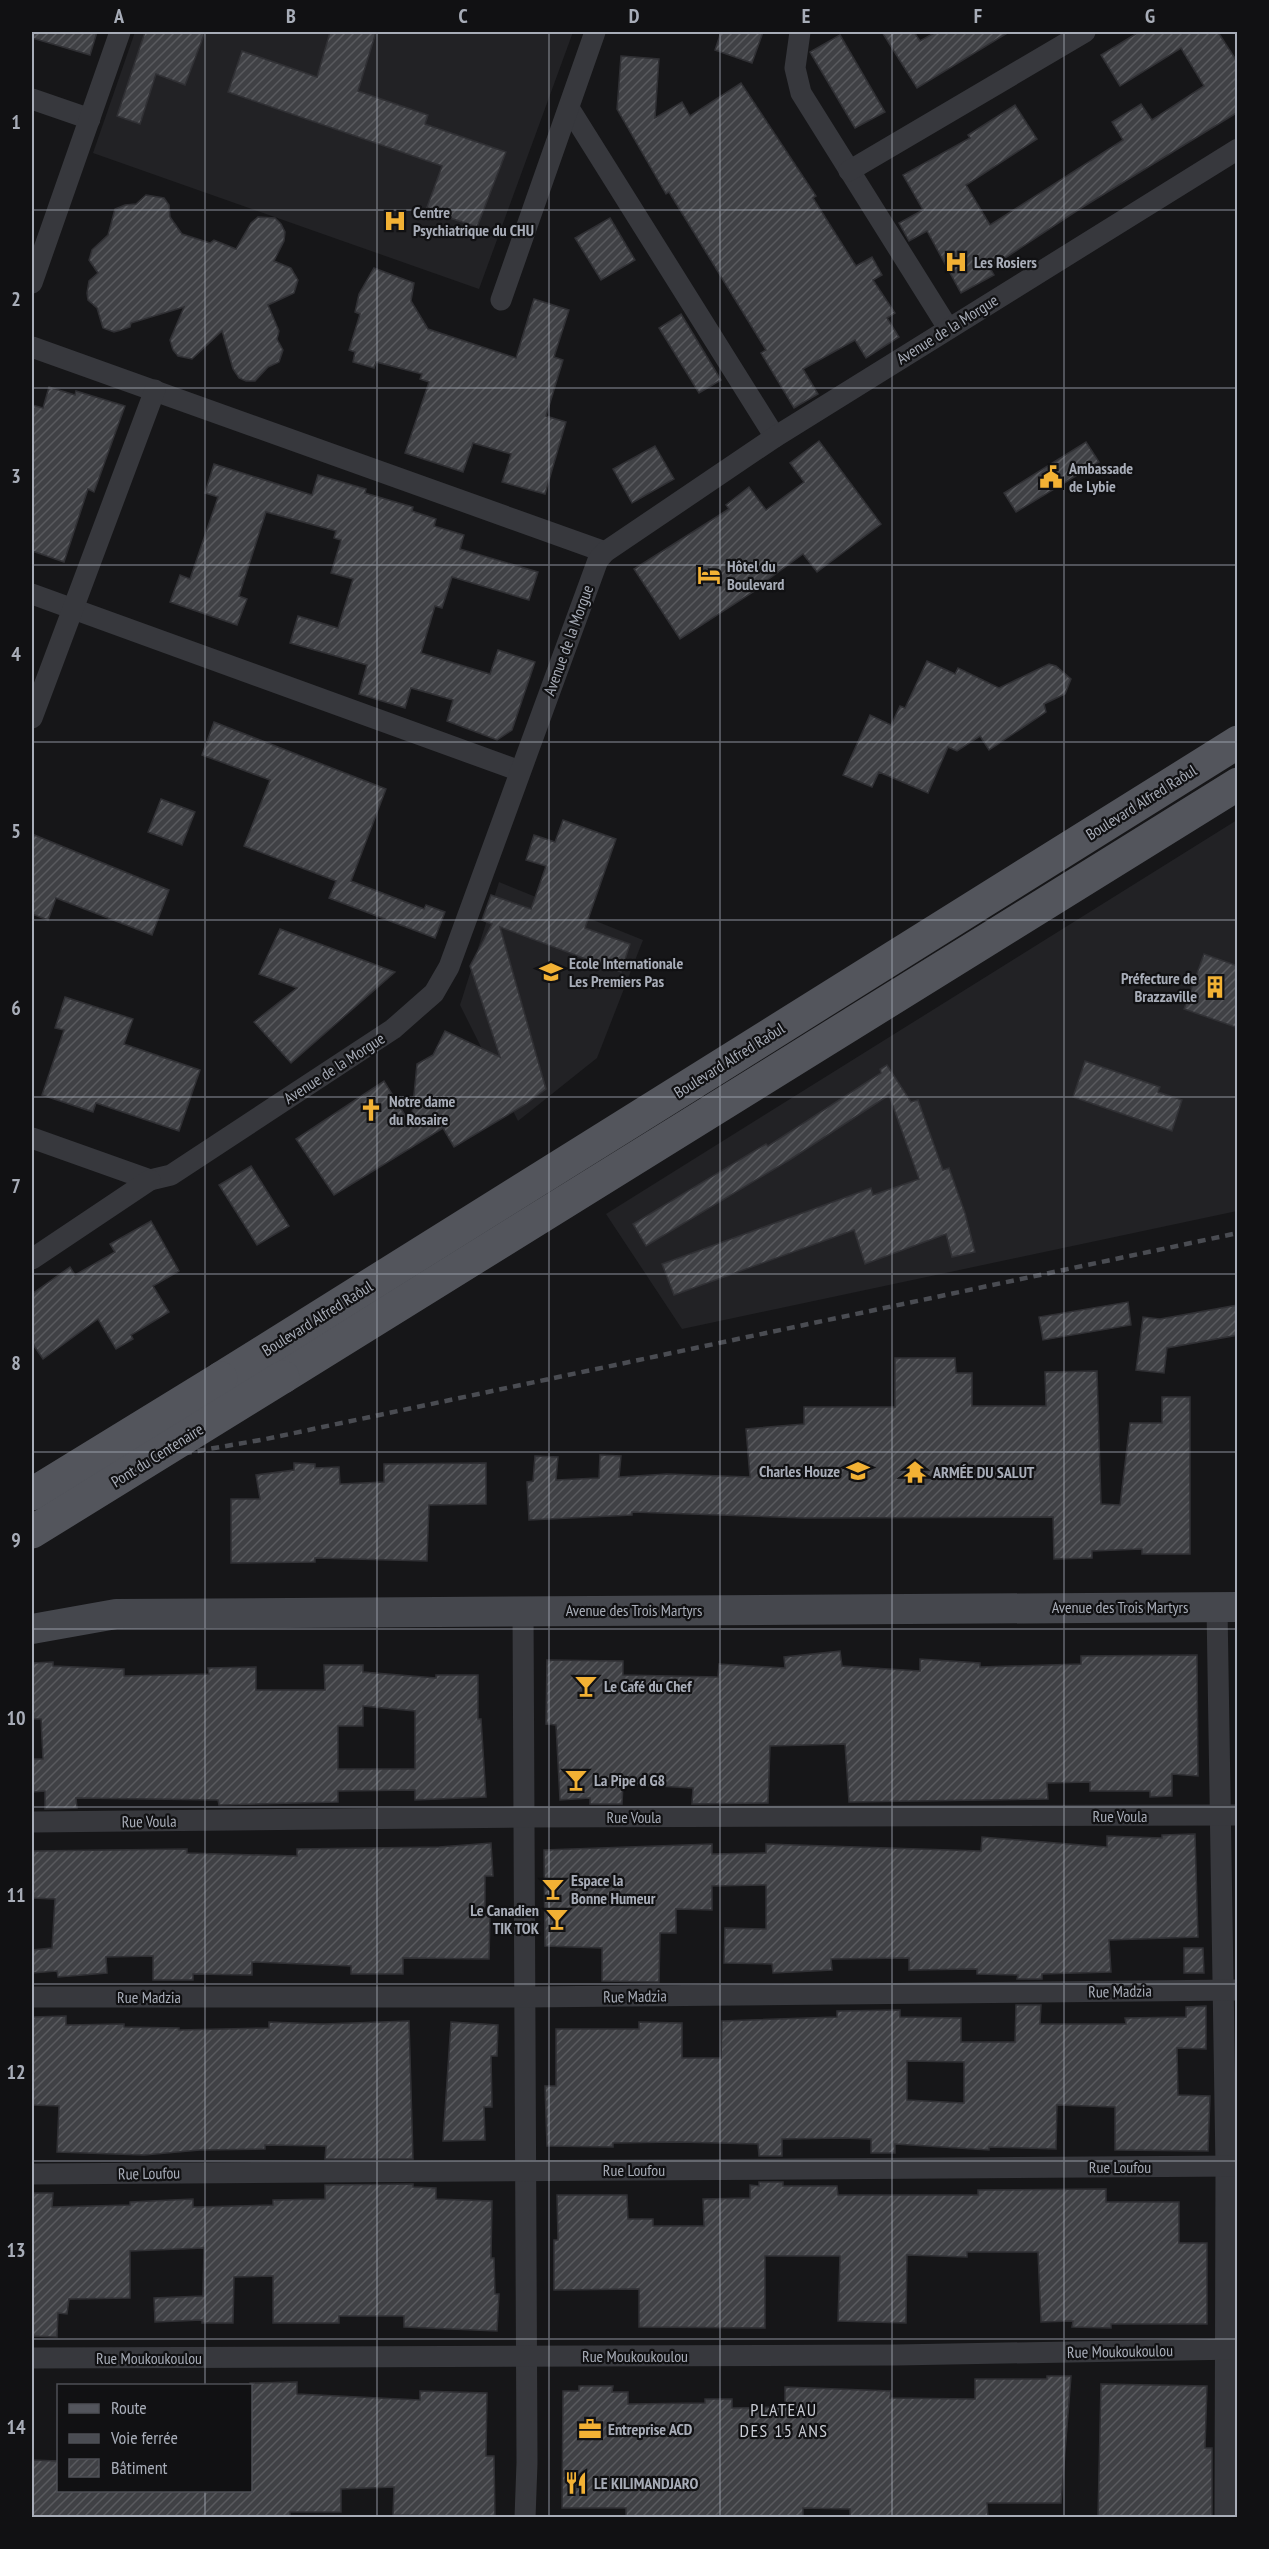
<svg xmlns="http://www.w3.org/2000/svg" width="1269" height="2549" font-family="'PT Sans Narrow',sans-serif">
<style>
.built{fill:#222225}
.building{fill:url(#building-hatch);stroke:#303034;stroke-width:1.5;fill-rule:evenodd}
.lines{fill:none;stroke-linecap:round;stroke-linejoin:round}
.street{stroke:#37383d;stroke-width:21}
.secondary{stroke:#45474d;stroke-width:30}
.primary{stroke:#53555c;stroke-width:33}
.rail{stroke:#4a4c52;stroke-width:4.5;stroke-dasharray:8 6;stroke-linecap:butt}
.primary-bridge{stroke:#53555c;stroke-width:33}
.grid{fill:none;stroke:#a8adb8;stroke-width:1.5;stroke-opacity:0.55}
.labels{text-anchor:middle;stroke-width:4.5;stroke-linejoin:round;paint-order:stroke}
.poi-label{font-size:16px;font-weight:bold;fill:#a8adb8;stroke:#111113;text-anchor:start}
.street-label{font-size:16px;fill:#a8adb8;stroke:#111113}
.neighbourhood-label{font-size:18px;letter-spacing:1.5px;fill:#c9ccd4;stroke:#111113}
.neatline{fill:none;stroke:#a8adb8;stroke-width:2}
.grid-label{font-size:20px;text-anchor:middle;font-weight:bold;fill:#a8adb8}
</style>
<defs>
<pattern id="building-hatch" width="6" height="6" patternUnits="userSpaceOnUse" patternTransform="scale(1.5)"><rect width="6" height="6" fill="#404145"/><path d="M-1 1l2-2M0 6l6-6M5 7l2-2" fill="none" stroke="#595a5e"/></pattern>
</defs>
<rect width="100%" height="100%" fill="#161618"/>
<g class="built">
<polygon points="135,32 573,32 479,289 93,153"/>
<polygon points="1237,820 1237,1211 682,1329 606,1214"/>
<polygon points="499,882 643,940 597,1058 518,1121 460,1005"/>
</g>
<g class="building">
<polygon points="32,32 97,32 90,55 32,38"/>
<polygon points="145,32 205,32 185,85 156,74 140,124 117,116"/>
<polygon points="330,32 376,32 358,91 428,115 425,124 506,152 477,227 426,210 442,166 228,92 242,51 317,77"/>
<polygon points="721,32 763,32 752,63 715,50"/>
<polygon points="882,32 914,32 920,41 936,32 1009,32 917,88"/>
<polygon points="1139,32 1218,32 1238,63 1238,112 1078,210 990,268 994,275 961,293 927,231 909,241 899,223 923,210 903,175 970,138 968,135 1015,105 1037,139 966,185 990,225 1123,140 1112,122 1141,104 1152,120 1204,86 1181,48 1120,86 1101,55"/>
<polygon points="840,35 885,112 855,128 810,52"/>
<polygon points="621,56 659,59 655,118 682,102 690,116 741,83 816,196 813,198 856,266 872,257 882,275 873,280 895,313 887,318 899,337 866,358 855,340 803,369 818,394 794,408 761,353 766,350 669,192 666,194 617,109"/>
<polygon points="146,195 164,198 169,205 170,217 182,234 210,243 214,240 236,249 251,223 258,217 275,218 281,224 285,232 284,241 274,261 291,268 298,280 294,293 268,305 279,331 277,339 283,350 279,362 268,367 255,381 246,381 239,378 233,369 222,331 192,359 178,356 173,350 170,340 184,307 131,323 130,327 121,330 114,332 103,328 97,308 88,300 87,293 89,281 98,273 89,260 92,250 108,235 115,209 125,205 136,204"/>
<polygon points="610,218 635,260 601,280 575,238"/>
<polygon points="374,268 414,283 411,301 428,329 516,358 534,299 569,310 554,357 563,360 546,416 566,422 545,494 502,482 511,454 473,443 463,472 405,453 429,382 420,379 422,374 376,362 374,368 353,362 355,352 349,350 360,314 355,312 359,294"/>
<polygon points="681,314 721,380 699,393 659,328"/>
<polygon points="49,387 75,395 76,391 125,406 94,492 88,489 64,562 32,551 32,405 43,408"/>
<polygon points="819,441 881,524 817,572 803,554 766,581 767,583 680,639 634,569 729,509 726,505 749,487 766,510 804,482 790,463"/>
<polygon points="1086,442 1099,462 1016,512 1004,493"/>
<polygon points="655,446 674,479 632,503 613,469"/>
<polygon points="214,464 312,495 318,475 366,489 365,493 413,507 412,511 436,519 434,526 464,535 460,549 538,572 529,600 452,577 442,608 435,606 421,653 490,674 498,650 535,662 512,730 497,740 447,721 453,700 411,688 405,708 359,694 367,665 290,643 298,616 338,628 353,579 331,573 341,540 334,538 336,531 266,512 239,596 247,599 237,625 170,602 180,575 190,579 218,497 205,493"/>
<polygon points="927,661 955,674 958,668 999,688 1049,664 1056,666 1071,679 1065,694 1044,704 1046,712 989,750 980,736 957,751 948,747 928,793 879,772 872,787 843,775 870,715 891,725 900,706 905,708"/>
<polygon points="214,722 386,789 351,881 424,909 426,905 445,912 435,938 329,898 336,881 244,846 270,780 202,755"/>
<polygon points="161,799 195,812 182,845 148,832"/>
<polygon points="563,820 616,839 585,928 630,944 621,972 500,927 546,1089 526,1104 454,1147 443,1128 334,1195 296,1139 384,1081 411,1125 417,1064 433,1055 445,1031 500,1057 470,966 492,924 482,920 491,895 531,909 546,866 526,860 534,835 555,842"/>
<polygon points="32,834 169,890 152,935 56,898 48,920 32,914"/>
<polygon points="280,929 395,972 291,1063 254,1022 297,988 259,974"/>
<polygon points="1204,954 1238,966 1238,1028 1184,1009"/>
<polygon points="65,997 133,1019 124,1044 200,1070 179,1131 96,1103 93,1112 42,1095 64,1030 55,1028"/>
<polygon points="1085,1061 1160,1087 1158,1092 1182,1100 1172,1131 1073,1097"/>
<polygon points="887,1065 911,1102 918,1100 943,1170 949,1168 965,1213 975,1252 952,1257 946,1234 865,1264 854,1230 674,1295 662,1264 871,1188 873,1195 919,1179 889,1095 791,1159 646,1246 633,1224 766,1144 768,1146 881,1073 880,1069"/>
<polygon points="251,1166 289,1226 257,1245 219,1185"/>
<polygon points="151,1221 179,1271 153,1286 169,1312 131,1335 133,1339 116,1349 98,1319 43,1359 32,1343 32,1294 70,1267 75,1275 115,1252 110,1244"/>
<polygon points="1128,1302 1131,1325 1043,1340 1039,1317"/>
<polygon points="1238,1305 1238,1335 1167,1348 1164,1373 1136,1370 1143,1317 1160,1319"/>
<polygon points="895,1358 955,1358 956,1373 972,1373 972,1406 1046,1406 1045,1372 1097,1371 1101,1504 1120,1505 1130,1423 1162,1423 1162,1397 1190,1397 1190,1554 1142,1554 1142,1549 1092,1551 1092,1558 1054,1559 1053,1517 804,1518 632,1512 632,1515 529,1520 527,1482 533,1481 535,1456 558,1457 556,1480 599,1478 600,1455 621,1456 619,1477 667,1474 750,1477 746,1429 804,1424 804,1407 895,1407"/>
<polygon points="294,1463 315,1464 315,1468 339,1467 340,1484 384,1482 384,1464 486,1463 486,1504 429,1505 427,1561 315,1558 315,1562 231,1563 231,1499 260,1499 256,1475 294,1470"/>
<polygon points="840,1651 842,1666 920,1671 920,1659 980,1663 980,1667 1081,1664 1081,1656 1197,1655 1198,1776 1172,1774 1172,1796 1150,1797 1150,1791 1090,1791 1090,1782 1047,1783 1048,1799 849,1802 845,1744 770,1746 768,1803 692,1804 693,1788 623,1784 622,1804 590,1804 590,1798 560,1800 556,1725 546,1724 547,1660 623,1661 623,1675 718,1677 719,1664 785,1668 784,1657"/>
<path d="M 53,1662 L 53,1666 L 124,1669 L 124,1676 L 209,1674 L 208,1668 L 256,1667 L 256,1690 L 325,1690 L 324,1665 L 363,1665 L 363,1672 L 436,1678 L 436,1675 L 478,1675 L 478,1719 L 481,1719 L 486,1797 L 415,1800 L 415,1790 L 338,1791 L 338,1802 L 219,1805 L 218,1800 L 76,1798 L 77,1808 L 45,1809 L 45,1791 L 32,1792 L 32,1759 L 43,1759 L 41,1719 L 32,1719 L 32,1663 ZM 363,1706 L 415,1711 L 415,1769 L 338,1769 L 338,1726 L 363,1726 Z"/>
<polygon points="1195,1834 1198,1937 1109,1940 1111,1972 1042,1974 1042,1979 1017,1979 1018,1975 977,1974 977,1969 909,1970 909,1958 831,1959 832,1970 773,1973 772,1964 724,1963 725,1928 766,1929 766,1885 712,1886 712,1910 676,1909 676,1933 660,1933 659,1982 602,1981 602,1948 545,1946 544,1850 712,1844 712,1854 766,1853 766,1844 981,1851 982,1837 1107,1847 1107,1836 1162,1838 1162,1835"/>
<polygon points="491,1843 493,1876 485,1876 485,1915 490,1916 489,1959 403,1958 403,1974 351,1974 351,1966 252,1962 252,1975 193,1974 193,1980 153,1980 153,1956 106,1957 107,1973 58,1977 57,1971 32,1973 32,1950 52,1948 55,1899 32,1898 32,1851 187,1849 187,1853 297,1856 297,1849 439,1847"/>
<polygon points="1184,1948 1203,1948 1204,1973 1184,1973"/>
<path d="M 1016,2005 L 1041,2005 L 1040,2024 L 1126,2024 L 1125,2018 L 1186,2017 L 1186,2007 L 1206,2006 L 1206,2049 L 1177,2048 L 1178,2095 L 1210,2096 L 1208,2151 L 1115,2150 L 1115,2107 L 1057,2105 L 1056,2149 L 989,2147 L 989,2150 L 895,2144 L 895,2153 L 871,2153 L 871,2139 L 842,2138 L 782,2139 L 782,2156 L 759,2156 L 758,2144 L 678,2142 L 613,2143 L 613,2147 L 547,2146 L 545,2086 L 556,2086 L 556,2029 L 639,2029 L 639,2022 L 682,2023 L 682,2058 L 721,2058 L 722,2021 L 837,2017 L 837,2011 L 900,2010 L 900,2017 L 961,2018 L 961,2042 L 1015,2042 ZM 907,2061 L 964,2062 L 964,2103 L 907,2100 Z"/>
<polygon points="66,2016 66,2025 124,2024 124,2027 179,2028 179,2030 269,2028 269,2022 323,2024 409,2021 413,2159 325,2159 326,2146 265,2145 265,2149 200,2150 144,2155 57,2152 59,2106 32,2105 32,2017"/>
<polygon points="451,2022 498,2025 497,2056 491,2056 492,2107 484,2107 485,2140 443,2141"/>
<polygon points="759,2182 783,2182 783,2186 837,2186 838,2195 978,2195 978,2190 1106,2189 1106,2202 1179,2202 1179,2243 1207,2243 1207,2324 1111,2324 1111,2328 1072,2327 1073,2321 1041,2322 1038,2252 967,2252 967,2257 907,2255 906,2323 838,2321 840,2256 765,2256 765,2328 639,2327 639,2289 554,2290 554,2240 558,2240 557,2195 627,2195 628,2219 653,2219 653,2226 704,2226 703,2199 750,2198 750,2185 759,2186"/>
<polygon points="413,2184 413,2187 436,2188 436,2199 492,2201 491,2258 494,2258 495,2294 499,2294 497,2331 404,2327 404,2316 339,2316 339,2323 273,2323 273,2276 234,2277 233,2323 202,2323 202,2320 155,2322 154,2298 203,2296 204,2248 130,2251 130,2298 69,2299 67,2314 58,2313 57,2337 32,2336 32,2193 53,2193 52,2207 130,2205 130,2202 193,2199 193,2207 273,2205 273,2200 325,2199 325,2185"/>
<polygon points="1047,2376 1071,2376 1061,2503 987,2503 988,2517 850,2517 850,2509 803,2508 803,2517 626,2517 626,2508 562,2508 563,2391 579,2391 579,2386 613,2386 612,2392 628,2392 628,2404 705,2403 705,2399 732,2399 732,2408 785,2407 785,2387 891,2391 890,2398 975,2399 975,2379 1047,2379"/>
<polygon points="297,2382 297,2394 420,2400 420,2391 487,2393 486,2456 494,2456 495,2517 393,2515 394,2487 341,2489 341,2512 290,2512 290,2517 32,2516 32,2460 58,2461 58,2490 250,2490 250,2383"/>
<polygon points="1101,2384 1207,2386 1205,2448 1212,2448 1212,2517 1098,2517"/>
</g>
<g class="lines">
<g class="street">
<polyline points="800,32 795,68 801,93 948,328"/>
<polyline points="32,99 90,119"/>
<polyline points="569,108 775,437"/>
<polyline points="849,171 1085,32"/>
<polyline points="32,283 120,32"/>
<polyline points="501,300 595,32"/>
<polyline points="32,347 605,552"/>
<polyline points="32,594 520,771"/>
<polyline points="32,718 155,390"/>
<polyline points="32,1138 150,1180 171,1175 393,1029 434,993 449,967 598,560 605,552 775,437 1238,149"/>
<polyline points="32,1259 150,1180"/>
<polyline points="1217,1607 1226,2166 1225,2518"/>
<polyline points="523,1610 527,2463 525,2518"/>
<polyline points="32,1822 525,1817 1238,1815"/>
<polyline points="32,1997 526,1997 1238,1990"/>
<polyline points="32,2174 1238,2166"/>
<polyline points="32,2358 896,2355 1238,2349"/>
</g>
<polyline class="secondary" points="32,1629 116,1614 1238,1607"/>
<g class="primary">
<polyline points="283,1377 1238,784"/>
<polyline points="221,1378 1238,742"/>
</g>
<polyline class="rail" points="32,1480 266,1439 1238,1233"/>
<g class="primary-bridge">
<polyline points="32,1494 221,1378"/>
<polyline points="32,1532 283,1377"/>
</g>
</g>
<path class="grid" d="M 205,32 L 205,2386M 377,32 L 377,2518M 549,32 L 549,2518M 720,32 L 720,2518M 892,32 L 892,2518M 1064,32 L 1064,2518M 32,210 L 1238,210M 32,388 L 1238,388M 32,565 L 1238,565M 32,742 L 1238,742M 32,920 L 1238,920M 32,1097 L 1238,1097M 32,1274 L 1238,1274M 32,1452 L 1238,1452M 32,1629 L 1238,1629M 32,1807 L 1238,1807M 32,1984 L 1238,1984M 32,2161 L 1238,2161M 32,2339 L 1238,2339M 205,2490 L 205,2518"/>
<defs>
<g id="hospital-bare" transform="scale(1.8)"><path d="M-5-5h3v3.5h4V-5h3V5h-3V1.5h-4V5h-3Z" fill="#f2b134" stroke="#111113" stroke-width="2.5" paint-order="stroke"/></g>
<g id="civic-bare" transform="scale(1.8)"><path d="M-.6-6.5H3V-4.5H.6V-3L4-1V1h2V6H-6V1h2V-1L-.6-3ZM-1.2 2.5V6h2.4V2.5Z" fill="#f2b134" stroke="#111113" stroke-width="2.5" paint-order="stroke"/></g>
<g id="hotel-bare" transform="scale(1.8)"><path d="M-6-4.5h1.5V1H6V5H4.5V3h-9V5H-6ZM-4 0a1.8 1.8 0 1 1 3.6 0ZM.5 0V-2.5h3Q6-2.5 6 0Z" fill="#f2b134" stroke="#111113" stroke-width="2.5" paint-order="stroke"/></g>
<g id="school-bare" transform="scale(1.8)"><path d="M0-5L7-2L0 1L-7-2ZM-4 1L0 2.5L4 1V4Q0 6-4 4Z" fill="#f2b134" stroke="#111113" stroke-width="2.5" paint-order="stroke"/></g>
<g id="building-bare" transform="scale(1.8)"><path d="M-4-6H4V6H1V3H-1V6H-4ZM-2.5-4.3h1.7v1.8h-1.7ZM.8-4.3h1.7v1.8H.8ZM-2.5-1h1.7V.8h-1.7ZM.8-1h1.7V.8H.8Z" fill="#f2b134" stroke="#111113" stroke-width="2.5" paint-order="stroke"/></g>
<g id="church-bare" transform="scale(1.8)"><path d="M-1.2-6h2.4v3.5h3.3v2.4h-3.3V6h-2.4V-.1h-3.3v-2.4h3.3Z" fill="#f2b134" stroke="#111113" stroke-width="2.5" paint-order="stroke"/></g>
<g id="temple-bare" transform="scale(1.8)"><path d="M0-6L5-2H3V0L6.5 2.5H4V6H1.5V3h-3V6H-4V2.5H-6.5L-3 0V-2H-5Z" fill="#f2b134" stroke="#111113" stroke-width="2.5" paint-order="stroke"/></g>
<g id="bar-bare" transform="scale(1.8)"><path d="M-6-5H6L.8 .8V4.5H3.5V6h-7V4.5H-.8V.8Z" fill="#f2b134" stroke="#111113" stroke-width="2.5" paint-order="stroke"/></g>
<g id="office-bare" transform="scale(1.8)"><path d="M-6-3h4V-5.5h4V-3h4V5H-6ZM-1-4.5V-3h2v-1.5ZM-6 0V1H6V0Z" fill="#f2b134" stroke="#111113" stroke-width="2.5" paint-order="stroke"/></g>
<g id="restaurant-bare" transform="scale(1.8)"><path d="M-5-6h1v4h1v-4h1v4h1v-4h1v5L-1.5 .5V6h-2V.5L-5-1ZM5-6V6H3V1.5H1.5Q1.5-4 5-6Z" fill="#f2b134" stroke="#111113" stroke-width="2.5" paint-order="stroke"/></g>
</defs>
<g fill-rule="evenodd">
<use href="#hospital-bare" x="395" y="221"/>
<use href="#hospital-bare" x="956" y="262"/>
<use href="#civic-bare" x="1051" y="477"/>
<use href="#hotel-bare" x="709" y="575"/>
<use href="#school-bare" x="551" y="972"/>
<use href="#building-bare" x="1215" y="987"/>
<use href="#church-bare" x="371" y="1110"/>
<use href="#school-bare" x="858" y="1471"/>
<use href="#temple-bare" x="915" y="1472"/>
<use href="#bar-bare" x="586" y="1686"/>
<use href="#bar-bare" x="576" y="1780"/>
<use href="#bar-bare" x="553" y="1889"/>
<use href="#bar-bare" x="557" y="1919"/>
<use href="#office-bare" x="590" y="2429"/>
<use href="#restaurant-bare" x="576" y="2483"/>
</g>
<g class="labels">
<g class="poi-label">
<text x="413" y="218">Centre<tspan x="413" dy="18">Psychiatrique du CHU</tspan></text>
<text x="974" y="268">Les Rosiers</text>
<text x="1069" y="474">Ambassade<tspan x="1069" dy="18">de Lybie</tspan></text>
<text x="727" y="572">Hôtel du<tspan x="727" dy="18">Boulevard</tspan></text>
<text x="569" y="969">Ecole Internationale<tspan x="569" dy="18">Les Premiers Pas</tspan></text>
<text x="1197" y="984" text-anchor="end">Préfecture de<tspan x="1197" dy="18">Brazzaville</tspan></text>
<text x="389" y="1107">Notre dame<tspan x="389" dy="18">du Rosaire</tspan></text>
<text x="840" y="1477" text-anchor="end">Charles Houze</text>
<text x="933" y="1478">ARMÉE DU SALUT</text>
<text x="604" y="1692">Le Café du Chef</text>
<text x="594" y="1786">La Pipe d G8</text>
<text x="571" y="1886">Espace la<tspan x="571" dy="18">Bonne Humeur</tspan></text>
<text x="539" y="1916" text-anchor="end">Le Canadien<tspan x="539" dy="18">TIK TOK</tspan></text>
<text x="608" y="2435">Entreprise ACD</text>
<text x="594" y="2489">LE KILIMANDJARO</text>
</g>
<g class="street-label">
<text transform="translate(947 329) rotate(-32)" y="6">Avenue de la Morgue</text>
<text transform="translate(568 640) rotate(-70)" y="6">Avenue de la Morgue</text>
<text transform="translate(1141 802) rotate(-32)" y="6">Boulevard Alfred Raôul</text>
<text transform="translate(729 1060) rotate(-32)" y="6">Boulevard Alfred Raôul</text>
<text transform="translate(334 1068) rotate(-33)" y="6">Avenue de la Morgue</text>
<text transform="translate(317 1318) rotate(-32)" y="6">Boulevard Alfred Raôul</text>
<text transform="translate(157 1455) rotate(-32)" y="6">Pont du Centenaire</text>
<text x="1120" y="1613">Avenue des Trois Martyrs</text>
<text x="634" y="1616">Avenue des Trois Martyrs</text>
<text x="1120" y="1822">Rue Voula</text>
<text x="634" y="1823">Rue Voula</text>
<text transform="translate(149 1821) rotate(-1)" y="6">Rue Voula</text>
<text transform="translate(1120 1991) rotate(-1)" y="6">Rue Madzia</text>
<text transform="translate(635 1996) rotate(-1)" y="6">Rue Madzia</text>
<text x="149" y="2003">Rue Madzia</text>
<text x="1120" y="2173">Rue Loufou</text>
<text x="634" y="2176">Rue Loufou</text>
<text transform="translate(149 2173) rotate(-1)" y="6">Rue Loufou</text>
<text transform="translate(1120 2351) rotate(-1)" y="6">Rue Moukoukoulou</text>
<text x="635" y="2362">Rue Moukoukoulou</text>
<text x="149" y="2364">Rue Moukoukoulou</text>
</g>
<g class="neighbourhood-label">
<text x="784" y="2416">PLATEAU<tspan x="784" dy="21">DES 15 ANS</tspan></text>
</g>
</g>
<rect width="1269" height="2549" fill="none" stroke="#111113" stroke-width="66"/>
<rect x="57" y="2384" width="195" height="108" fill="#111113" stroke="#4d4f55" stroke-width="1.5"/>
<rect x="69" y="2404" width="30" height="9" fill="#53555c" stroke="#4d4f55" stroke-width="1.5"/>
<text x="111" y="2414" font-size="18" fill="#a8adb8">Route</text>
<rect x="69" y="2434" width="30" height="9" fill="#4a4c52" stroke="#4d4f55" stroke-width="1.5"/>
<text x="111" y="2444" font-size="18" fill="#a8adb8">Voie ferrée</text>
<rect x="69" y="2459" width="30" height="18" fill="url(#building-hatch)" stroke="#4d4f55" stroke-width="1.5"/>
<text x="111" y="2474" font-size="18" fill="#a8adb8">Bâtiment</text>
<rect x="33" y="33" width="1203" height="2483" class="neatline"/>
<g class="grid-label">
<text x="119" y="23">A</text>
<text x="291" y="23">B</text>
<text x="463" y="23">C</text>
<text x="634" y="23">D</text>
<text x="806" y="23">E</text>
<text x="978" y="23">F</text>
<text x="1150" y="23">G</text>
<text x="16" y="129">1</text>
<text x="16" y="306">2</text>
<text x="16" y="483">3</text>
<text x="16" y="661">4</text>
<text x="16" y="838">5</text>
<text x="16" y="1015">6</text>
<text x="16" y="1193">7</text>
<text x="16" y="1370">8</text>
<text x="16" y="1547">9</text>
<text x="16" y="1725">10</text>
<text x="16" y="1902">11</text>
<text x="16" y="2079">12</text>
<text x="16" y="2257">13</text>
<text x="16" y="2434">14</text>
</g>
</svg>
